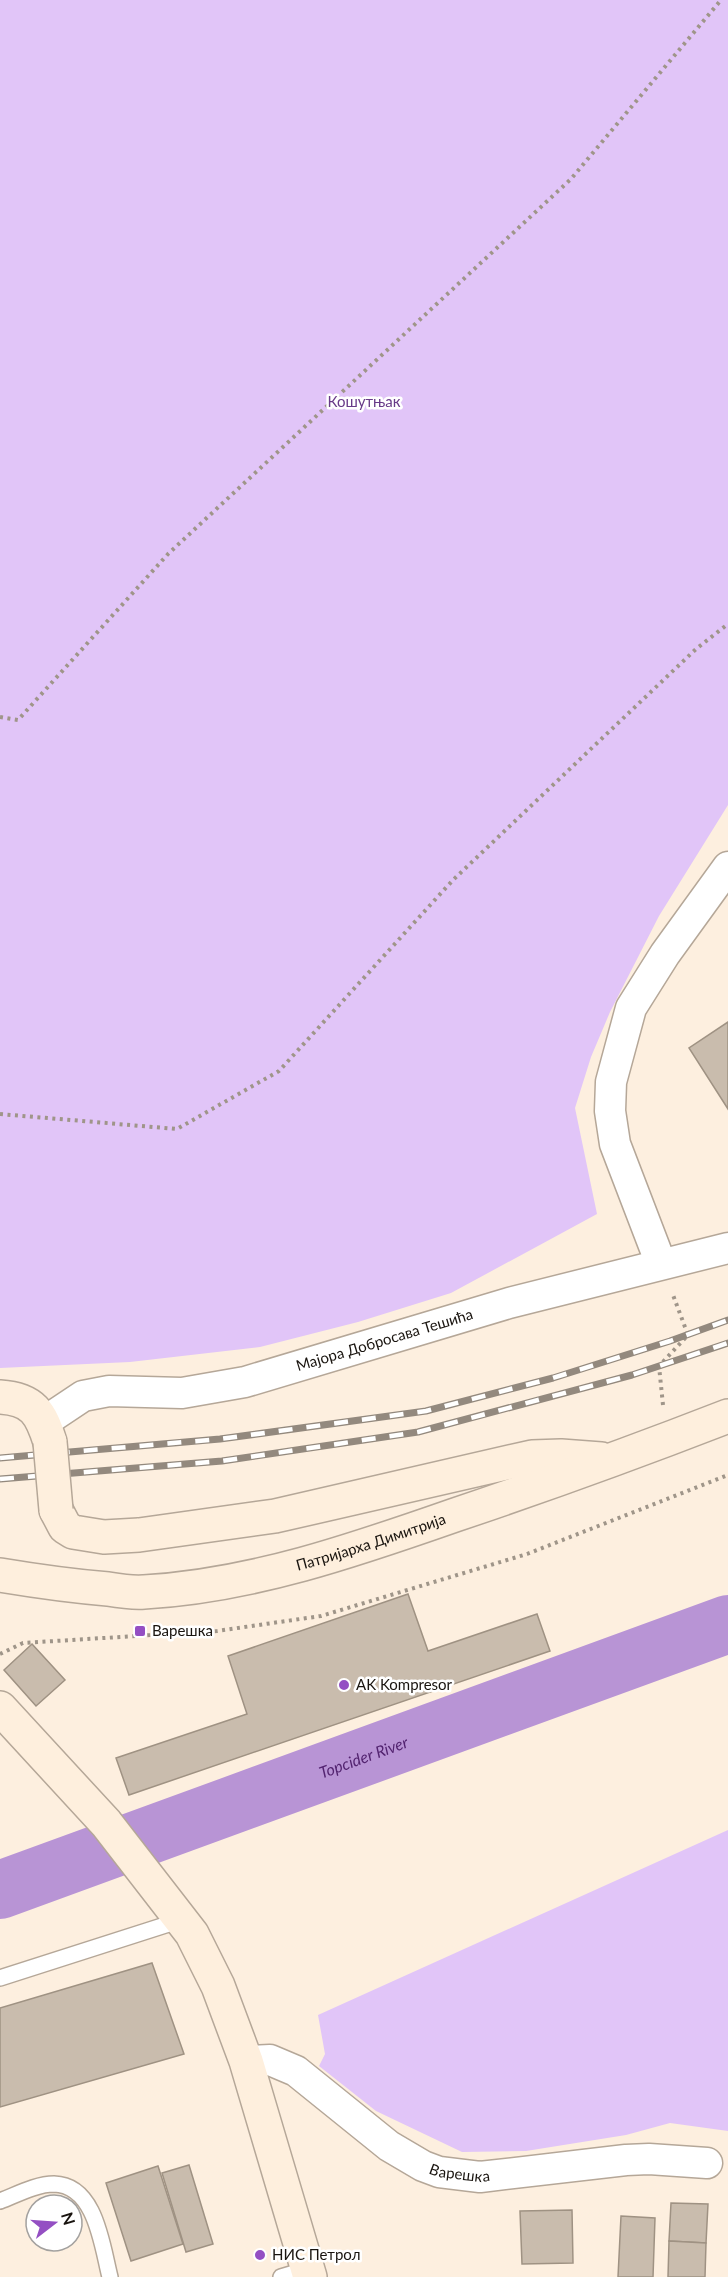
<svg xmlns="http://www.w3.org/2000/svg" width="728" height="2277" font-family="Lato,sans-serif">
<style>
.green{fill:#e1c5f8}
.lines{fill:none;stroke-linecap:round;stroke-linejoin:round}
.river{stroke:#b894d5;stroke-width:58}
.building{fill:#c9bcad;stroke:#9f9283;stroke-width:1.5}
.lane-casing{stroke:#b5a798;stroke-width:18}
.street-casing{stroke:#b5a798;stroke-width:33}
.secondary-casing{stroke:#b5a798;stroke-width:36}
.path{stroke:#9f9589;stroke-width:4;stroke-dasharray:3 4.5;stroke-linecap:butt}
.lane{stroke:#fff;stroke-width:15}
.street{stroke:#fff;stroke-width:30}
.secondary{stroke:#feefdd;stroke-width:33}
.rail-casing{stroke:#93897e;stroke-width:7}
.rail{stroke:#fff;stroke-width:4.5;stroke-dasharray:14;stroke-linecap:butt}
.secondary-bridge-casing{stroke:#b5a798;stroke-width:36;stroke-linecap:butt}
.secondary-bridge{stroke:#feefdd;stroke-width:33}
.poi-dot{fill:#944fc3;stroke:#fff;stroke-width:2}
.labels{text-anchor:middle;stroke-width:5;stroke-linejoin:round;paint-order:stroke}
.park-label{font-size:15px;fill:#683a88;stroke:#fff}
.street-label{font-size:15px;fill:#19140f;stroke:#fff}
.poi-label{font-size:15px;fill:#19140f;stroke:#fff;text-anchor:start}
.water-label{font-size:16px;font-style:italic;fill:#532470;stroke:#fff}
</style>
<rect width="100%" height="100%" fill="#fdefdf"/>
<g class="green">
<polygon points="0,0 728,0 728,805 659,916 610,1012 591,1057 575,1108 597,1214 451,1293 358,1322 260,1347 130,1362 0,1368"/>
<polygon points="728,1830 728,2131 670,2123 626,2135 526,2151 462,2152 376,2111 319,2066 325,2054 318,2015"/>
</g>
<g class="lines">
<path class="river" id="s1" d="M 0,1890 L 728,1624"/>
</g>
<g class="building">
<polygon points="728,1022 728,1109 689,1048"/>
<polygon points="408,1594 428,1651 537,1614 550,1651 129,1795 116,1758 247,1714 228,1656"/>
<polygon points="32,1644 65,1680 36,1706 4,1670"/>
<polygon points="152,1963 184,2054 0,2107 0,2008"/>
<polygon points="189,2165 213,2244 186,2252 162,2173"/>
<polygon points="158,2166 183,2244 131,2261 106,2183"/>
<polygon points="671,2203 708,2204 706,2243 669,2241"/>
<polygon points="572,2210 573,2263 522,2264 520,2211"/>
<polygon points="621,2216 655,2218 653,2277 618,2277"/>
<polygon points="669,2241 706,2243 705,2277 668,2277"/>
</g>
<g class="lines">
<g class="lane-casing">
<g id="lane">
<polyline points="0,1978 181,1920"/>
<path d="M 0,2201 C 16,2195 36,2184 54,2184 C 96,2185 102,2246 110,2277"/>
<polyline points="281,2277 308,2269"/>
</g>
</g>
<g class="street-casing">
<g id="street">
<polyline points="661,1264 615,1144 610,1111 611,1082 631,1008 665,954 728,867"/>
<path id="s2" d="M 44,1422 L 83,1396 L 109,1391 L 182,1393 L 245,1382 L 509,1303 L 728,1248"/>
<path id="s3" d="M 246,2061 L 270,2060 L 296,2071 L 389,2146 L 423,2166 L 439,2172 L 480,2177 L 626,2160 L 649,2159 L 707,2163"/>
</g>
</g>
<g class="secondary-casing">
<g id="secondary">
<path d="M 0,1397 C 33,1399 41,1413 50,1442"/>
<polyline points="56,1510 65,1527 73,1532 104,1537 139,1535 275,1516 532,1457 561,1456 601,1459"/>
<path id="s4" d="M 0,1575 C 36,1581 72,1586 108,1589 C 120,1591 132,1593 144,1592 C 251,1586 355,1550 455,1515 C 547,1484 638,1451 728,1416"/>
<polyline points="0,1708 106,1823 192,1934 218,1986 246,2061 310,2277"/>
</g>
</g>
<g class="path">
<polyline points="0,717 18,720 168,554 571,179 721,0"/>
<polyline points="0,1114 177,1129 279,1071 453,880 696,649 728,624"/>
<polyline points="663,1405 659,1366 688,1335 673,1295"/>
<polyline points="0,1654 23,1643 217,1631 321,1616 527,1554 728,1475"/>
</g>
<use href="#lane" class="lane"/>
<use href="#street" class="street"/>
<use href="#secondary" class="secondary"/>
<g class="rail-casing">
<g id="rail">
<polyline points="0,1458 220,1439 426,1411 553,1378 670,1341 728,1320"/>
<polyline points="0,1479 222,1461 418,1432 632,1375 728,1343"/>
</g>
</g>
<use href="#rail" class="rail"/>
<g class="secondary-bridge-casing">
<polyline id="secondary-bridge" points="50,1442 56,1510"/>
</g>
<use href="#secondary-bridge" class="secondary-bridge"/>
</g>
<g class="poi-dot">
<rect x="134" y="1625" width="12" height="12" rx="3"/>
<circle cx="344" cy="1685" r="6"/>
<circle cx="260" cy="2255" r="6"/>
</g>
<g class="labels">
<g class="park-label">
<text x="364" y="407">Кошутњак</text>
</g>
<g class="street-label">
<text dy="5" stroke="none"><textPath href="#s2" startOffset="356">Мајора Добросава Тешића</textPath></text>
<text dy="5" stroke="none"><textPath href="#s4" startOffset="378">Патријарха Димитрија</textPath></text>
<text dy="5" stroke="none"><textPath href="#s3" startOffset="249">Варешка</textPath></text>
</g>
<g class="poi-label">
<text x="152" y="1636">Варешка</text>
<text x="356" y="1690">AK Kompresor</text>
<text x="272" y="2260">НИС Петрол</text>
</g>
<g class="water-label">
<text dy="6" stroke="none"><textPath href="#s1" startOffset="387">Topcider River</textPath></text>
</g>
</g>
<g transform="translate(54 2223) rotate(73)"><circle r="28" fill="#ffffff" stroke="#a3a19f" stroke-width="1.5"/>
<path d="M0-4.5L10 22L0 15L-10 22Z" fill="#944fc3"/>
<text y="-9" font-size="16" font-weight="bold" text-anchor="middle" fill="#19140f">N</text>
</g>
</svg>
